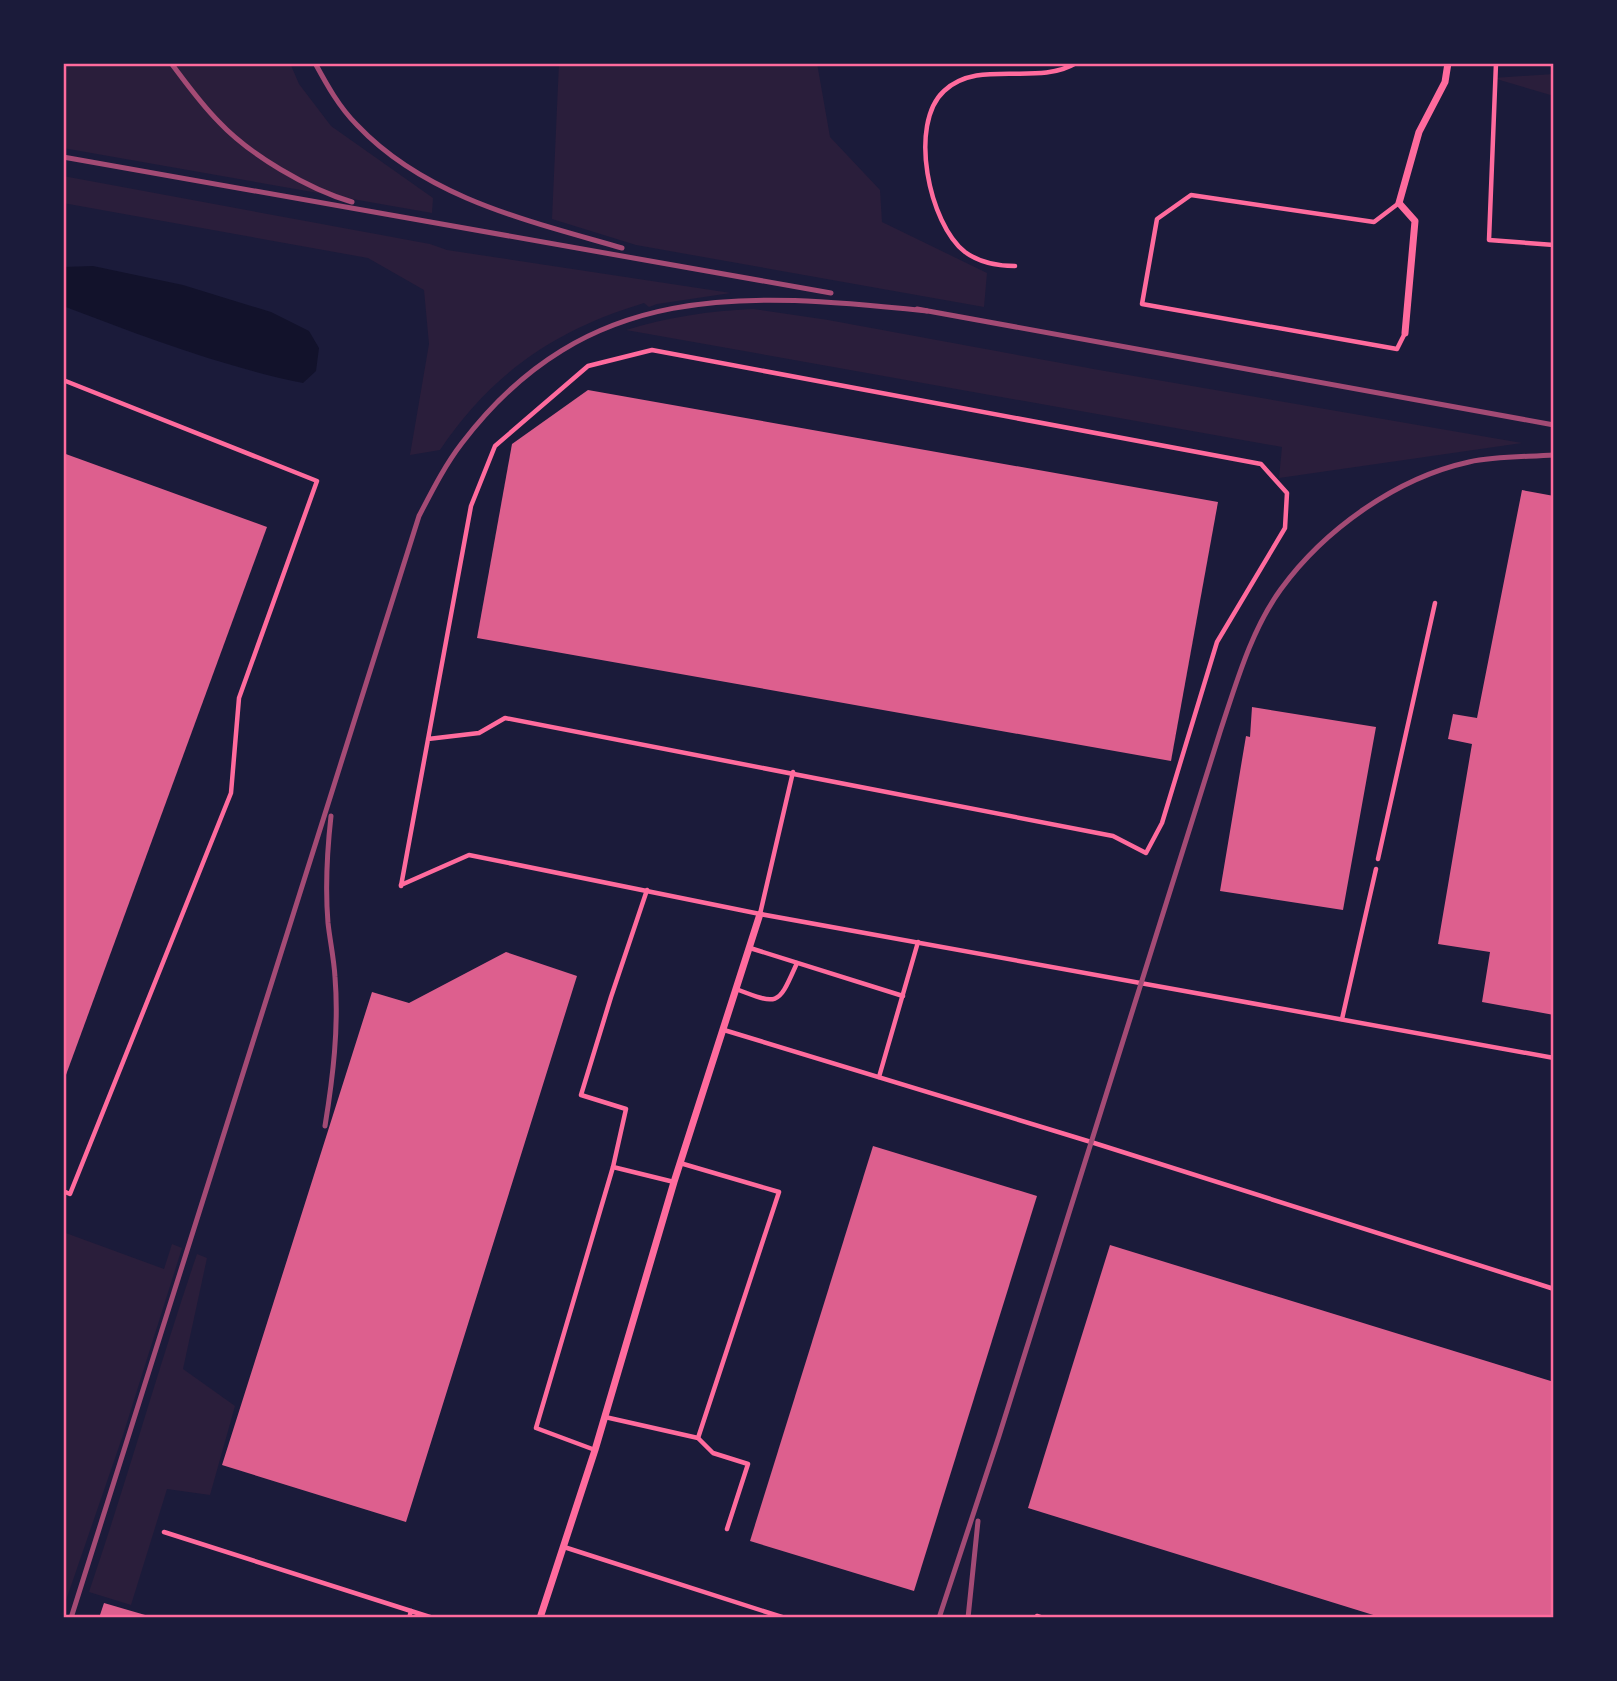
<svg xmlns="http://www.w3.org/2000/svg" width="1617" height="1681" font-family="Spectral,serif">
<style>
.green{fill:#2a1e3b}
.water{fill:#12122b}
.building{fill:#dd5f8e}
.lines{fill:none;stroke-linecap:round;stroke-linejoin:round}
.service{stroke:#ff6b9d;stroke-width:4.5}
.minor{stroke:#ff6b9d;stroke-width:7}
.rail{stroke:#a44b75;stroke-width:5}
.neatline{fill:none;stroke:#ff6b9d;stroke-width:2.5}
</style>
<rect width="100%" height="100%" fill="#1b1b3a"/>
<g class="green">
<polygon points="63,63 290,63 299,84 331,126 433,198 432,213 63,148"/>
<polygon points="559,63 817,63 830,137 880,190 882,222 987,273 984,307 636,245 552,219"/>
<polygon points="1554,74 1554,96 1493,78"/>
<path d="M 63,176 L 430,244 L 447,250 L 731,293 L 657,304 L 649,307 L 644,303 C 555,330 493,372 440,450 L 410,455 L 429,344 L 424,290 L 368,258 L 63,203 Z"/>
<path d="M 753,309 L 828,320 L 1099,370 L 1522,443 L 1279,478 L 1282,447 L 626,330 C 668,317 709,311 753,309 Z"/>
<polygon points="63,1232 164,1269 172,1244 182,1248 123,1435 63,1609"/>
<path d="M 197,1254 L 207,1258 L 183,1369 L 235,1406 L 210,1495 L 167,1489 L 131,1605 L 89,1592 C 127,1480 159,1366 197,1254 Z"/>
</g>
<path class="water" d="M 93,266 L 183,285 L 271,312 L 309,331 L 319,348 L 316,371 L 303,383 C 220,366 142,336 63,306 L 63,267 Z"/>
<g class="building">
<polygon points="588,390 1218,502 1171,761 477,638 512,444"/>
<polygon points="63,453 267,527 63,1083"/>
<polygon points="1522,490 1554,496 1554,1015 1482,1002 1490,952 1438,944 1472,744 1448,739 1453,714 1477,718"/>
<polygon points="1252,707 1376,727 1343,910 1220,891 1246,736 1250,737"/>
<polygon points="506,952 577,976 406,1522 222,1465 372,992 409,1003"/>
<polygon points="873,1146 1037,1196 914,1591 750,1541"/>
<polygon points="1110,1245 1554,1382 1554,1618 1383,1618 1028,1508"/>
<polygon points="104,1603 152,1617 152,1618 99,1618"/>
</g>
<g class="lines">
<g class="service">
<polyline points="1496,63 1489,240 1554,245"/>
<polyline points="1399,203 1374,222 1191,195 1157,219 1142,304 1397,349 1405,333"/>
<path d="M 1015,266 C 997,266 980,263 965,252 C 929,224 908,124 944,91 C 979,58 1037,87 1076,63"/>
<polyline points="63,380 317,481 239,698 231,793 70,1194 63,1191"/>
<polyline points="1378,859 1435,603"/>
<polyline points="401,885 469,855 760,914 1554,1058"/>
<polyline points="401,886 471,506 495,446 588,366 652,350 1261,464 1287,493 1285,528 1217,642 1162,823 1146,853 1113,836 505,718 479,733 428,739"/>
<polyline points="760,914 793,772"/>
<polyline points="750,948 903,996"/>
<path d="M 736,989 C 780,1006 778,1005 797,963"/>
<polyline points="1342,1019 1376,869"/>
<polyline points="724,1030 1091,1142 1554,1289"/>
<polyline points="879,1077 918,942"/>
<polyline points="680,1163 779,1192 698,1438"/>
<polyline points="613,1167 674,1182"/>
<polyline points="605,1417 698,1438 713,1453 748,1464 727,1529"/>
<polyline points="595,1450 536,1428 613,1167 626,1109 581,1095 611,997 647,890"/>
<polyline points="164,1532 411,1611"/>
<polyline points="564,1547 785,1618"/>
<polyline points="409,1618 411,1611 433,1618"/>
<polyline points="1036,1618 1037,1616 1043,1618"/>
</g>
<g class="minor">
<polyline points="1405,333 1415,221 1399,203 1419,132 1445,82 1448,63"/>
<polyline points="540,1618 595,1450 674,1182 760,914"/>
</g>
<g class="rail">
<path d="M 171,63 C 186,83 201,104 219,122 C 250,155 308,189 352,202"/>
<path d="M 315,63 C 327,85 339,107 357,125 C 426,198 529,221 622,248"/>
<polyline points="63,157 831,293"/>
<polyline points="917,309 1554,425"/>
<path d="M 325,1126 C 333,1077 339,1027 335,977 C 334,959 330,941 328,923 C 325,887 327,852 331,816"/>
<path d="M 71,1618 L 419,516 C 432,491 445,465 462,443 C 587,279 744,292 927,311"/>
<path d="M 939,1618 L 999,1436 L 1220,732 C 1236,684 1251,630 1281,589 C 1324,530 1396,478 1469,462 C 1496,456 1526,457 1554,455"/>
<polyline points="968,1618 978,1521"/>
</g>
</g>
<rect width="1617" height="1681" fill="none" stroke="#1b1b3a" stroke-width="130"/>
<rect x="65" y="65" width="1487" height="1551" class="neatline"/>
</svg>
